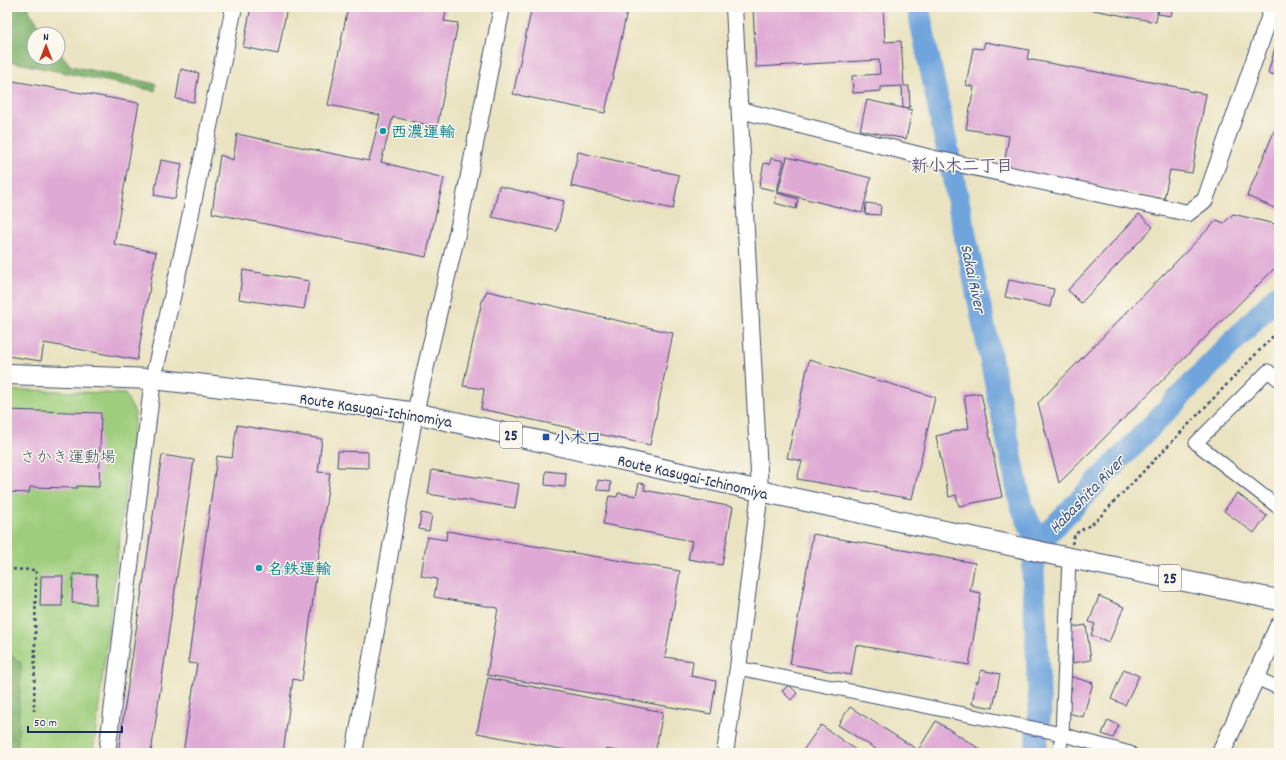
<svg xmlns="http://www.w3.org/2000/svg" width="1286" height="760" font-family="Dekko,'Klee One',sans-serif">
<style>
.green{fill:#9ece7d;stroke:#5c7e6e}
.forest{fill:#7eb16c;stroke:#4c7065}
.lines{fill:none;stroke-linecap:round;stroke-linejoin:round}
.river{stroke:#70a4dc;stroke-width:23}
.building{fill:#dfa9d5}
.minor-casing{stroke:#3a4a6d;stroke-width:15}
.tertiary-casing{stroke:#3a4a6d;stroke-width:18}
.secondary-casing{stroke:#3a4a6d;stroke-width:20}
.primary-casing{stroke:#3a4a6d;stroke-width:22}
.path{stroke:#3a4a6d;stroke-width:2.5;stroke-dasharray:3 3;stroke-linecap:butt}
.minor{stroke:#fff;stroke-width:13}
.tertiary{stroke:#fff;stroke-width:16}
.secondary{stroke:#fff;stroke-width:18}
.primary{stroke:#fff;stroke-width:20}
.culture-dot{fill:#0f9aa8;stroke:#fbf7ec;stroke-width:1.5}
.transit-dot{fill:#1a4fb4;stroke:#fbf7ec;stroke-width:1.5}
.labels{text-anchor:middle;stroke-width:3;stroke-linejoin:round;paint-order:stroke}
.shield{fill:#fbf7ec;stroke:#5e6b89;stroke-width:1}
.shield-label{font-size:15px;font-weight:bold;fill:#1b2f5e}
.culture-label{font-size:16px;font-weight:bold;fill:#0d838f;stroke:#fbf7ec;text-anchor:start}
.street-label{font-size:16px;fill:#1b2f5e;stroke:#fbf7ec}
.transit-label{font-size:16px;font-weight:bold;fill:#164399;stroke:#fbf7ec;text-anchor:start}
.park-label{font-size:16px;fill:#3c5766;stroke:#fbf7ec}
.neighbourhood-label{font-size:17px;font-weight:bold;fill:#605a88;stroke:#fbf7ec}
.water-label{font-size:17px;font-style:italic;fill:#39588a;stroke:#fbf7ec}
</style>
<rect width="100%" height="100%" fill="#fbf7ec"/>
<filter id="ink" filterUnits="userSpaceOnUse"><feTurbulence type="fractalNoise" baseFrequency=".025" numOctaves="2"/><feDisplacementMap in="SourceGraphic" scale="8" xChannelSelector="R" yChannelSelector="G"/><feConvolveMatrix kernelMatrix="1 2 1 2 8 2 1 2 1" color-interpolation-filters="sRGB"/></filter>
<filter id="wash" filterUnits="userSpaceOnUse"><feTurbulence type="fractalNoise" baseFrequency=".012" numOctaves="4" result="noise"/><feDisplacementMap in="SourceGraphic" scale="16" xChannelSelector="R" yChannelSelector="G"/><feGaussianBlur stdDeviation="0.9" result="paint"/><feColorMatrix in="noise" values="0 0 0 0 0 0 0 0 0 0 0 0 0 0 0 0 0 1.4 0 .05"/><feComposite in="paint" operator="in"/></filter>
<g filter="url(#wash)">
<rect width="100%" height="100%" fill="#eae3c1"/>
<polygon class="green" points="29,390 125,394 135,413 93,753 7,753 7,391"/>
<g class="forest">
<polygon points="7,7 29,7 29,11 46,34 34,34 34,58 58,58 58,50 71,66 156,84 155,91 7,61"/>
<polygon points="7,652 21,663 17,753 7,753"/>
</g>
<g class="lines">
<g class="river">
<polyline points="918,7 1021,505 1039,546"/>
<path d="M 1035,753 L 1040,711 L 1033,570 C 1035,557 1038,547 1046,535 L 1279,294"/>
</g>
</g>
<g id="blocks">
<g class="building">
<polygon points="251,7 287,7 278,54 243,47"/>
<polygon points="348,7 447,7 444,21 458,23 437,127 393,117 381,162 444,178 426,257 212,213 220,155 233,160 237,134 369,161 380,115 328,105"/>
<polygon points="532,7 628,7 605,113 513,94"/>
<polygon points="753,7 883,7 885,42 901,41 904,86 909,86 910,107 903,108 902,86 881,87 881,91 853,93 852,76 880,74 879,60 756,67"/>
<polygon points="1078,7 1158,7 1156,22"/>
<polygon points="1159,7 1173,7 1171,16 1158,14"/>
<polygon points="985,42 1029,50 1027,59 1188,89 1188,91 1206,94 1192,173 1170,170 1164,199 1003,170 1009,136 966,129 974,87 966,85 973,48 983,49"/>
<polygon points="1276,44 1279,45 1279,76 1268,73"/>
<polygon points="181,69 199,73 194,102 176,99"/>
<polygon points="7,80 139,103 114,244 156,252 137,360 44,343 41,361 7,356"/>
<polygon points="867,100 912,110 906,139 860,130"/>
<polygon points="1279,120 1279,210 1247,196"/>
<polygon points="578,152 679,175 673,209 571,186"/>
<polygon points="787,157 871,178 862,213 778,192"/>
<polygon points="771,158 784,161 777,191 759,187 764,163 770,164"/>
<polygon points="161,160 182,164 175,199 154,195"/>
<polygon points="499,186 564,201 557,231 492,217"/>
<polygon points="777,193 798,199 796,209 775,203"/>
<polygon points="866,203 881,205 880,215 865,214"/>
<polygon points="1139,214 1153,227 1081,303 1068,290"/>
<polygon points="1233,214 1279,225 1279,264 1059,483 1038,403 1217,220 1224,223"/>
<polygon points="243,270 309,281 304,309 239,299"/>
<polygon points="1009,280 1054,289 1050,307 1005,297"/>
<polygon points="487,291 673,333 650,445 481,409 484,389 463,386 482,301"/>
<polygon points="809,360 935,397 912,499 797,479 802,461 787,458"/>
<polygon points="981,393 1002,497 959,506 956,495 949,497 936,436 969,428 964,395"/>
<polygon points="7,410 101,413 99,487 77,486 77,488 30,487 29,493 7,492"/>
<polygon points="237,425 322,439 318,472 330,473 302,681 293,679 283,753 183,753 197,664 188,663 217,456 232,458"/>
<polygon points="338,451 368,452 368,468 337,467"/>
<polygon points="162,455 194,460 151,753 118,753"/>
<polygon points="432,470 519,484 515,508 428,494"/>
<polygon points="546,471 566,473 565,487 545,485"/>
<polygon points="598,480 611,482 610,491 597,490"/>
<polygon points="639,483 645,484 644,490 733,507 722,565 688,559 692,541 603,524 609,496 617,497 618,493 636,496"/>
<polygon points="1237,493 1267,516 1254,533 1224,511"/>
<polygon points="421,513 432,515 429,531 419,529"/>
<polygon points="447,531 680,571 665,657 693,661 691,676 716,681 711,714 487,675 498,608 434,597 437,579 421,576 427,537 446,540"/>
<polygon points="813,534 975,563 970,591 981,593 969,665 856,645 851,675 790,664"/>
<polygon points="73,574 97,575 96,604 72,603"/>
<polygon points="41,576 63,576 62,606 40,606"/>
<polygon points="1099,596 1124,607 1109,642 1091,635 1095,624 1089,622"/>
<polygon points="1086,625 1091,660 1073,663 1068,628"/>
<polygon points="1124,669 1139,676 1125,705 1111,699"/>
<polygon points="981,670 1000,674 993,708 972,704 976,682 978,682"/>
<polygon points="1069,676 1093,683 1083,717 1065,712 1072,687 1066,685"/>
<polygon points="488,678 663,712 655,753 628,753 606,749 605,753 581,753 477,733"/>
<polygon points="789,685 797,693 791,700 782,691"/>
<polygon points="850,707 918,750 936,721 986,753 906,753 904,751 903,753 882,753 838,725"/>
<polygon points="1108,720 1119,725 1113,738 1102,734"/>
<polygon points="821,725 860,753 801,753"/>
</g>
</g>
</g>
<g filter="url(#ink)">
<use href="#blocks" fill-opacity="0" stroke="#3a4a6d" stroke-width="1"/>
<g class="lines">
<g class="minor-casing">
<g id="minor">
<polyline points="1279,380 1268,371 1196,443 1279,508"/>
<polyline points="738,668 1057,733 1130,753"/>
<polyline points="1256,678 1279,688"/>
<polyline points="1059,753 1062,735 1069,558"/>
</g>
</g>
<g class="tertiary-casing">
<g id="tertiary">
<polyline points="740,110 931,158 1188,213 1205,200 1273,7"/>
<polyline points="107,753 153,379 184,246 234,7"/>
<polyline points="354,753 415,413 460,221 502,7"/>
<polyline points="725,753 738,668 760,491 734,7"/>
</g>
</g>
<g class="secondary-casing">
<polyline id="secondary" points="1221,753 1279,626"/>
</g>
<g class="primary-casing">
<polyline id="primary" points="7,374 153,379 301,396 415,413 760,491 1060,556 1279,600"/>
</g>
<g class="path">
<polyline points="1072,544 1075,534 1095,522 1279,330"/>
<polyline points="7,569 36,570 34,711"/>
</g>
<use href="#minor" class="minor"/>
<use href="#tertiary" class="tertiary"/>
<use href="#secondary" class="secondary"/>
<use href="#primary" class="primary"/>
</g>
</g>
<g class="culture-dot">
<circle cx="383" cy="131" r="4"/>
<circle cx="259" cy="568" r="4"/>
</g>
<rect class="transit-dot" x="542" y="433" width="8" height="8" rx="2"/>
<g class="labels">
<g class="shield">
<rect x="500" y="422" width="22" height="26" rx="3"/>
<rect x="1159" y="565" width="22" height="26" rx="3"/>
</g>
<g class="shield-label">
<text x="511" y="440">25</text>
<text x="1170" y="583">25</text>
</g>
<g class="culture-label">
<text x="391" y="137">西濃運輸</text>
<text x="267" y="574">名鉄運輸</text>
</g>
<g class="street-label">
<text transform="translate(376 409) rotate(9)" y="6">Route Kasugai-Ichinomiya</text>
<text transform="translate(693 476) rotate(13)" y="6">Route Kasugai-Ichinomiya</text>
</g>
<g class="transit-label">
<text x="554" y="443">小木口</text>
</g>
<g class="park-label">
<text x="68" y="462">さかき運動場</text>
</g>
<g class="neighbourhood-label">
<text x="962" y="171">新小木二丁目</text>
</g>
<g class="water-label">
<text transform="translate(974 278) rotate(78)" y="6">Sakai River</text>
<text transform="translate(1086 494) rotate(-46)" y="6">Habashita River</text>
</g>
</g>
<rect width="1286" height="760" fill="none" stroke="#fbf7ec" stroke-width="24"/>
<g transform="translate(46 46)"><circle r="19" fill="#fbf7ec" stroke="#a1a7b3"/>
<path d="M0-3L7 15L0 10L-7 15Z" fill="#c8321e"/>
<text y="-6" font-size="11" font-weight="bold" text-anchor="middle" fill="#1b2f5e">N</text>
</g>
<path d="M28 726v6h94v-6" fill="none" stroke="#1b2f5e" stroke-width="2"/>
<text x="34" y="726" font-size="12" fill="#1b2f5e" stroke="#fbf7ec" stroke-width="3" paint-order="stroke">50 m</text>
</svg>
